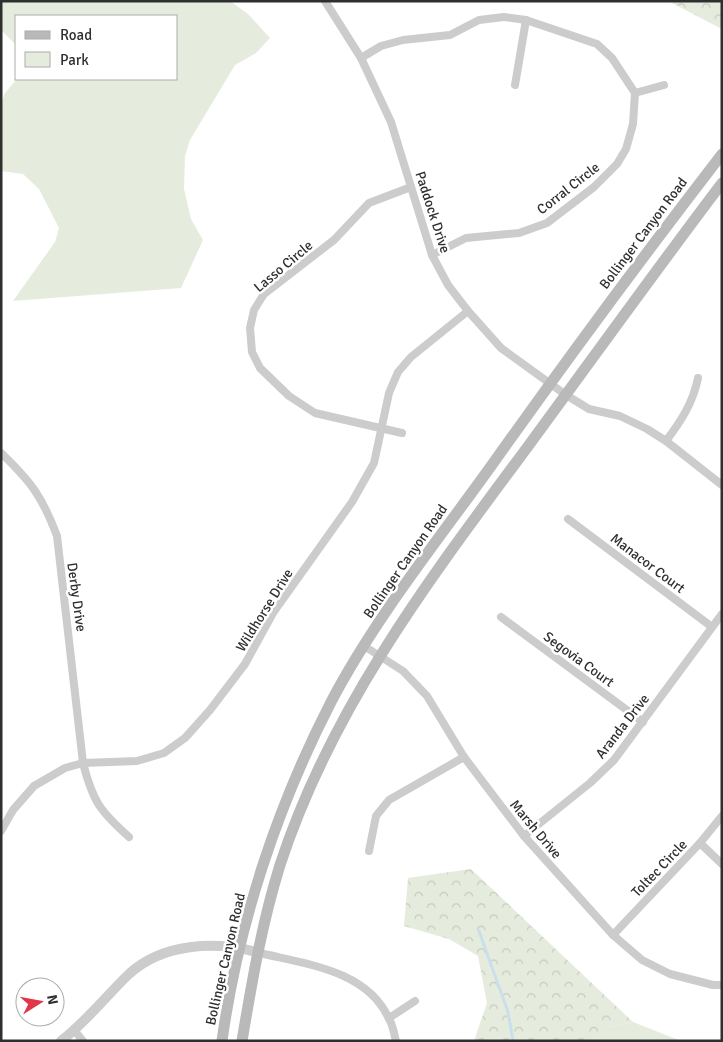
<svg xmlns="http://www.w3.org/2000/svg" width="723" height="1042" font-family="Signika,sans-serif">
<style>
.green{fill:#e5ecdd}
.forest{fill:url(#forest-crowns)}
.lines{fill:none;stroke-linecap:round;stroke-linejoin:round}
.stream{stroke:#cadfeb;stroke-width:3}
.minor{stroke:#ccc;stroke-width:8}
.tertiary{stroke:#ccc;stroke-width:10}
.secondary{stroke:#b9b9b9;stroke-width:11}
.labels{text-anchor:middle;stroke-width:5;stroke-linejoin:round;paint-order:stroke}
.street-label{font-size:14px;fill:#2f2f2f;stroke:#fff}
</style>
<defs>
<pattern id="forest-crowns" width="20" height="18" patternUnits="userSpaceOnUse" patternTransform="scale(1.25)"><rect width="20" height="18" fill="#e5ecdd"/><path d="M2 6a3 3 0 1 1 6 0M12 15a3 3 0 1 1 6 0" fill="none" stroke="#c5cbbe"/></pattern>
</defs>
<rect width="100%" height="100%" fill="#fff"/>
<g class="green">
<polygon points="1,1 230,1 248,14 270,38 256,53 235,65 190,140 185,156 184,189 191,219 203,240 181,288 13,301 55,242 59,228 39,189 23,174 1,171 1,104 5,93 17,79 176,79 176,16 16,16 16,45 1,30"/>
<polygon points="633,1022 681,1041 594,1041 609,1027"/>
</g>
<g class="forest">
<polygon points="668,1 722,1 722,29"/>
<polygon points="471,869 633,1022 609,1027 594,1041 474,1041 487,1003 478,956 449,939 404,926 408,878"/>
</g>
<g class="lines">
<polyline class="stream" points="479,931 508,1012 513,1041"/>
<g class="minor">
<polyline points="325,1 361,58 391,122 432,255 448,285 468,311 501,348 566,395 589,409 620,416 647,429 666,441 722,485"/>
<polyline points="361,58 381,46 403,40 450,35 479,20 504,17 526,20 597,44 612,58 635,93 633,124 626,149 617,164 594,187 547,223 519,233 466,238 432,255"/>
<polyline points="515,85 526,20"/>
<polyline points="635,93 664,85"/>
<polyline points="402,433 315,413 289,396 260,368 252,352 250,328 254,310 264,294 334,240 369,203 411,187"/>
<path d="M 666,441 C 681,421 693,403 698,378"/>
<path d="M 1,453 C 31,482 42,496 57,536 L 83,763 C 93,802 100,811 129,837"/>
<polyline points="568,519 712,627"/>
<polyline points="501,617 643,722"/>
<polyline points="364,646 403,671 427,696 464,757 524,836 613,935 642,960 670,974 713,985 722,985"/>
<polyline points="1,831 13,810 34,786 65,768 83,763 137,761 164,753 185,738 210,710 245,664 273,613 352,502 374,463 389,393 398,372 411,357 468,311"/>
<polyline points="524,836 590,783 614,760 722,614"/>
<polyline points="700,843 722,864"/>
<polyline points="369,851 376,816 389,800 464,757"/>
<polyline points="613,935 700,843 722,816"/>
<path d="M 256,952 C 303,964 367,969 389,1019 C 393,1025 394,1034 396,1041"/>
<polyline points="389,1018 415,1001"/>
<polyline points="74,1030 83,1041"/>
</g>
<path class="tertiary" d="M 61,1041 C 87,1021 106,996 129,974 C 163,943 215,941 256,952"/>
<g class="secondary">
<path d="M 222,1041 C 238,924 277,807 331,702 C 375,618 439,539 494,462 C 568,358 644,255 722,154"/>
<path d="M 242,1041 C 252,981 262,923 280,865 C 332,706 431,577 529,445 C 593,358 656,270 722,183"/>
</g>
</g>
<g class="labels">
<g class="street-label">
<text transform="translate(568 188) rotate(-38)" y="5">Corral Circle</text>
<text transform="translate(433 212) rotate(72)" y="5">Paddock Drive</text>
<text transform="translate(643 233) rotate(-53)" y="5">Bollinger Canyon Road</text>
<text transform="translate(283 266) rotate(-40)" y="5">Lasso Circle</text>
<text transform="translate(405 561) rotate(-55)" y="5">Bollinger Canyon Road</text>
<text transform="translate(648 563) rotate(37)" y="5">Manacor Court</text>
<text transform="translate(77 597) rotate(82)" y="5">Derby Drive</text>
<text transform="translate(264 610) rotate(-58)" y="5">Wildhorse Drive</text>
<text transform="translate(579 659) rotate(36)" y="5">Segovia Court</text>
<text transform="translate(622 726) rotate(-52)" y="5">Aranda Drive</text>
<text transform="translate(536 829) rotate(50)" y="5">Marsh Drive</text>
<text transform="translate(659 868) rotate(-46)" y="5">Toltec Circle</text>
<text transform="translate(225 959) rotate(-77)" y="5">Bollinger Canyon Road</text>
</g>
</g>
<rect width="723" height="1042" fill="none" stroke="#2f2f2f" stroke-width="5"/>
<rect x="15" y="15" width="162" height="65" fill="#ffffff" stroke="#acacac"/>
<rect x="25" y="31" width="25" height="8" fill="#b9b9b9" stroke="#acacac"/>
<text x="60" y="40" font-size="15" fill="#2f2f2f">Road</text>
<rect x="25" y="52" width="25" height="15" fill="#e5ecdd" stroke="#acacac"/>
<text x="60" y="65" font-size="15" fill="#2f2f2f">Park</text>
<g transform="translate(40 1002) rotate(79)"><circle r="24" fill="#ffffff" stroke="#acacac"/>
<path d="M0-4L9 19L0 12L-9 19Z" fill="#e03648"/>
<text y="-8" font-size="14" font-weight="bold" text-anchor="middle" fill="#2f2f2f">N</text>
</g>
</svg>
